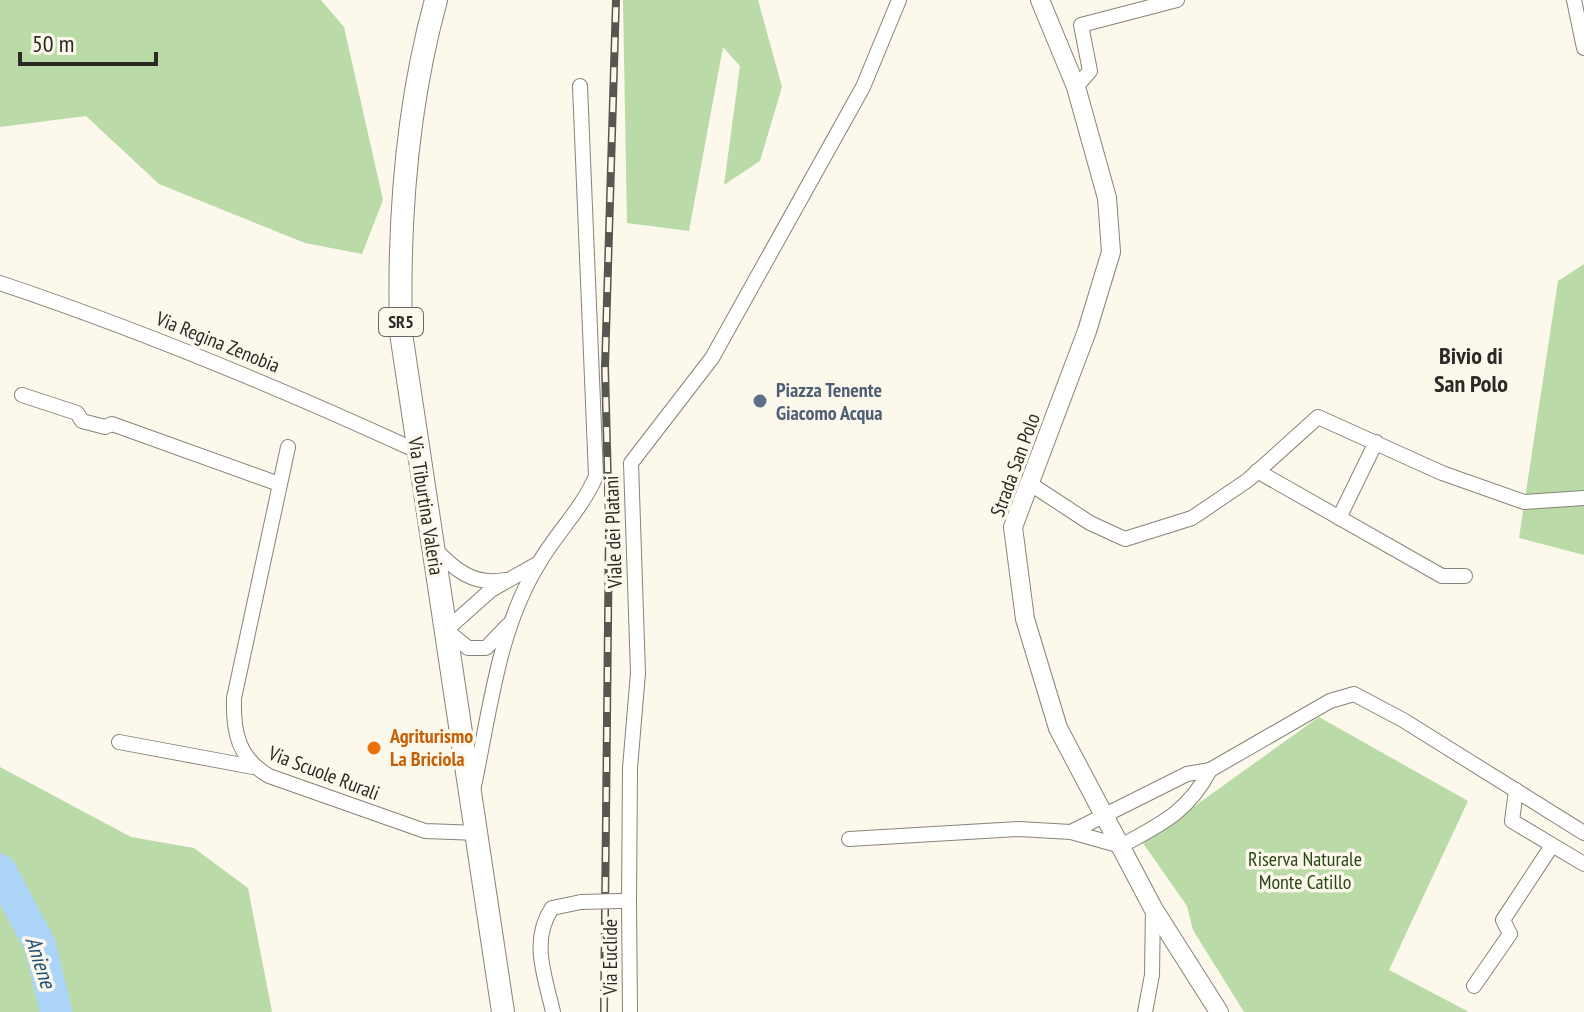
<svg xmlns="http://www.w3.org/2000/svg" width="1584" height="1012" font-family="'PT Sans Narrow',sans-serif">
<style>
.green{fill:#badaa7}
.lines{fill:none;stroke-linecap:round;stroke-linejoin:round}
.river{stroke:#acd4f9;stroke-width:32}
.minor-casing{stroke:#878378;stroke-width:16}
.tertiary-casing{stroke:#878378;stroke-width:20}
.primary-casing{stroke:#878378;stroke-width:24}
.minor{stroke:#fff;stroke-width:14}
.tertiary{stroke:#fff;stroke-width:18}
.primary{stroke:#fff;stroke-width:22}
.rail-casing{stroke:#585650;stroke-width:8}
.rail{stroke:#fcf8ec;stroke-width:5;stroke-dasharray:15;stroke-linecap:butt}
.minor-bridge-casing{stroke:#878378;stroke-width:16;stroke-linecap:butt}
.minor-bridge{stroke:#fff;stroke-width:14}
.service-dot{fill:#5c6f8a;stroke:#fcf8ec;stroke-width:3}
.food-dot{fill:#e8710a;stroke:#fcf8ec;stroke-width:3}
.labels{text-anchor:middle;stroke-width:7;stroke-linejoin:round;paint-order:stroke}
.shield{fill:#fcf8ec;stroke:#6a6861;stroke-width:2}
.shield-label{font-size:18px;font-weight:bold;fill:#2c2a26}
.street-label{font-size:20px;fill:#2c2a26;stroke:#fcf8ec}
.service-label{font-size:20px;font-weight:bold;fill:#4e5e75;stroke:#fcf8ec;text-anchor:start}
.food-label{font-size:20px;font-weight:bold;fill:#c56008;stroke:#fcf8ec;text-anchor:start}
.park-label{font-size:20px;fill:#2a4713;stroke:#fcf8ec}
.water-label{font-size:22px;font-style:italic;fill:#21537b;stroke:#fcf8ec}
.quarter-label{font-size:24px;font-weight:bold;fill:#2c2a26;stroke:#fcf8ec}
</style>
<rect width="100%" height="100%" fill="#fcf8ec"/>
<g class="green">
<polygon points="0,0 321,0 344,27 383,200 362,254 305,243 159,184 86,116 0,127"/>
<polygon points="623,0 758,0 782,87 760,161 724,185 740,66 723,47 689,231 627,223"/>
<polygon points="1584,264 1584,555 1519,538 1558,281"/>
<polygon points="1319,717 1468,801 1389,970 1469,1012 1244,1012 1193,930 1187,906 1143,843"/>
<polygon points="0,767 131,837 194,848 248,888 272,1012 0,1012"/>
</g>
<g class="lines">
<polyline class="river" points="0,870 40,945 56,1012"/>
<g class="minor-casing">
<g id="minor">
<polyline points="1574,0 1584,48"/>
<polyline points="1076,87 1090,71 1081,25 1177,0"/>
<path d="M 0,283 C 143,331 280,388 417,451"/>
<polyline points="22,395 77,413 82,421 105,427 112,424 279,484"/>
<path d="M 288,447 L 234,698 C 233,732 238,758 269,776 L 425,831 L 479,833"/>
<polyline points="1257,471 1442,576 1465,576"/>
<polyline points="1032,485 1090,523 1125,539 1192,518 1248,480 1318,417 1442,473 1524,502 1584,498"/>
<polyline points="1339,518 1376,442"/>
<path d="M 434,548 C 454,569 473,586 505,580"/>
<polyline points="508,625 486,648 468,648 446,630 491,590 537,564"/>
<polyline points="119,742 253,767"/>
<path d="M 474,786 C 490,711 498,629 539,563 C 557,532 582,509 596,476 L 580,86"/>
<polyline points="1516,790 1512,821 1584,864"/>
<polyline points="1071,832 1187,774 1210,770 1330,701 1354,694 1403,720 1584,833"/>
<path d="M 849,839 L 1019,829 L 1071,832 L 1121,846 C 1161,824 1188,812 1210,770"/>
<polyline points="619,901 629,901 630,768 638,673 631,463 712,358 863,87 899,0"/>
<polyline points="629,901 630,1012"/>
<polyline points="1474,986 1510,934 1503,920 1551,847"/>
<path d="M 553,1012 C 545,976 530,941 552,908 L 581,902"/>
<polyline points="1145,1012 1152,975 1153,908"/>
</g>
</g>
<g class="tertiary-casing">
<polyline id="tertiary" points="1040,0 1076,87 1107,198 1111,252 1087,331 1013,527 1025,619 1058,728 1153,908 1219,1012"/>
</g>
<g class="primary-casing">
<path id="primary" d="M 436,0 C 406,109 398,221 401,333 L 503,1012"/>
</g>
<use href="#minor" class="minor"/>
<use href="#tertiary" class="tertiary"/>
<use href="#primary" class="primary"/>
<g class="rail-casing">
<polyline id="rail" points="604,1012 609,525 605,367 616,0"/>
</g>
<use href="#rail" class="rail"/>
<g class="minor-bridge-casing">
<polyline id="minor-bridge" points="581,902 619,901"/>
</g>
<use href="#minor-bridge" class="minor-bridge"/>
</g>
<circle class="service-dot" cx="760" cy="401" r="8"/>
<circle class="food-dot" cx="374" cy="748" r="8"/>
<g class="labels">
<rect class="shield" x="379" y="308" width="44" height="28" rx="6"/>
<g class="shield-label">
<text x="401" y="328">SR5</text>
</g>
<g class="street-label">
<text transform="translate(218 342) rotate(22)" y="7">Via Regina Zenobia</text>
<text transform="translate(1015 465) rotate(-70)" y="7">Strada San Polo</text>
<text transform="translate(426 506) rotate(81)" y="7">Via Tiburtina Valeria</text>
<text transform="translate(613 532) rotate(-92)" y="7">Viale dei Platani</text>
<text transform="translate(324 773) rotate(21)" y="7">Via Scuole Rurali</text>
<text transform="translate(610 957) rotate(-90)" y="7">Via Euclide</text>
</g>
<g class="service-label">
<text x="776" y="397">Piazza Tenente<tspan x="776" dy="23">Giacomo Acqua</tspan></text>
</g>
<g class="food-label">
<text x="390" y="743">Agriturismo<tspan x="390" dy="23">La Briciola</tspan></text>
</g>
<g class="park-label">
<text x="1305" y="866">Riserva Naturale<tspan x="1305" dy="23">Monte Catillo</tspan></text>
</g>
<g class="water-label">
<text transform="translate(41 962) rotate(72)" y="8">Aniene</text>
</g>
<g class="quarter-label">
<text x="1471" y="364">Bivio di<tspan x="1471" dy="28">San Polo</tspan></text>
</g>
</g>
<path d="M20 52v12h136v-12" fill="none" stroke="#2c2a26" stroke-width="4"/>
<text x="32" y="52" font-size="24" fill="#2c2a26" stroke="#fcf8ec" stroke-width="6" paint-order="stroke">50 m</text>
</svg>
